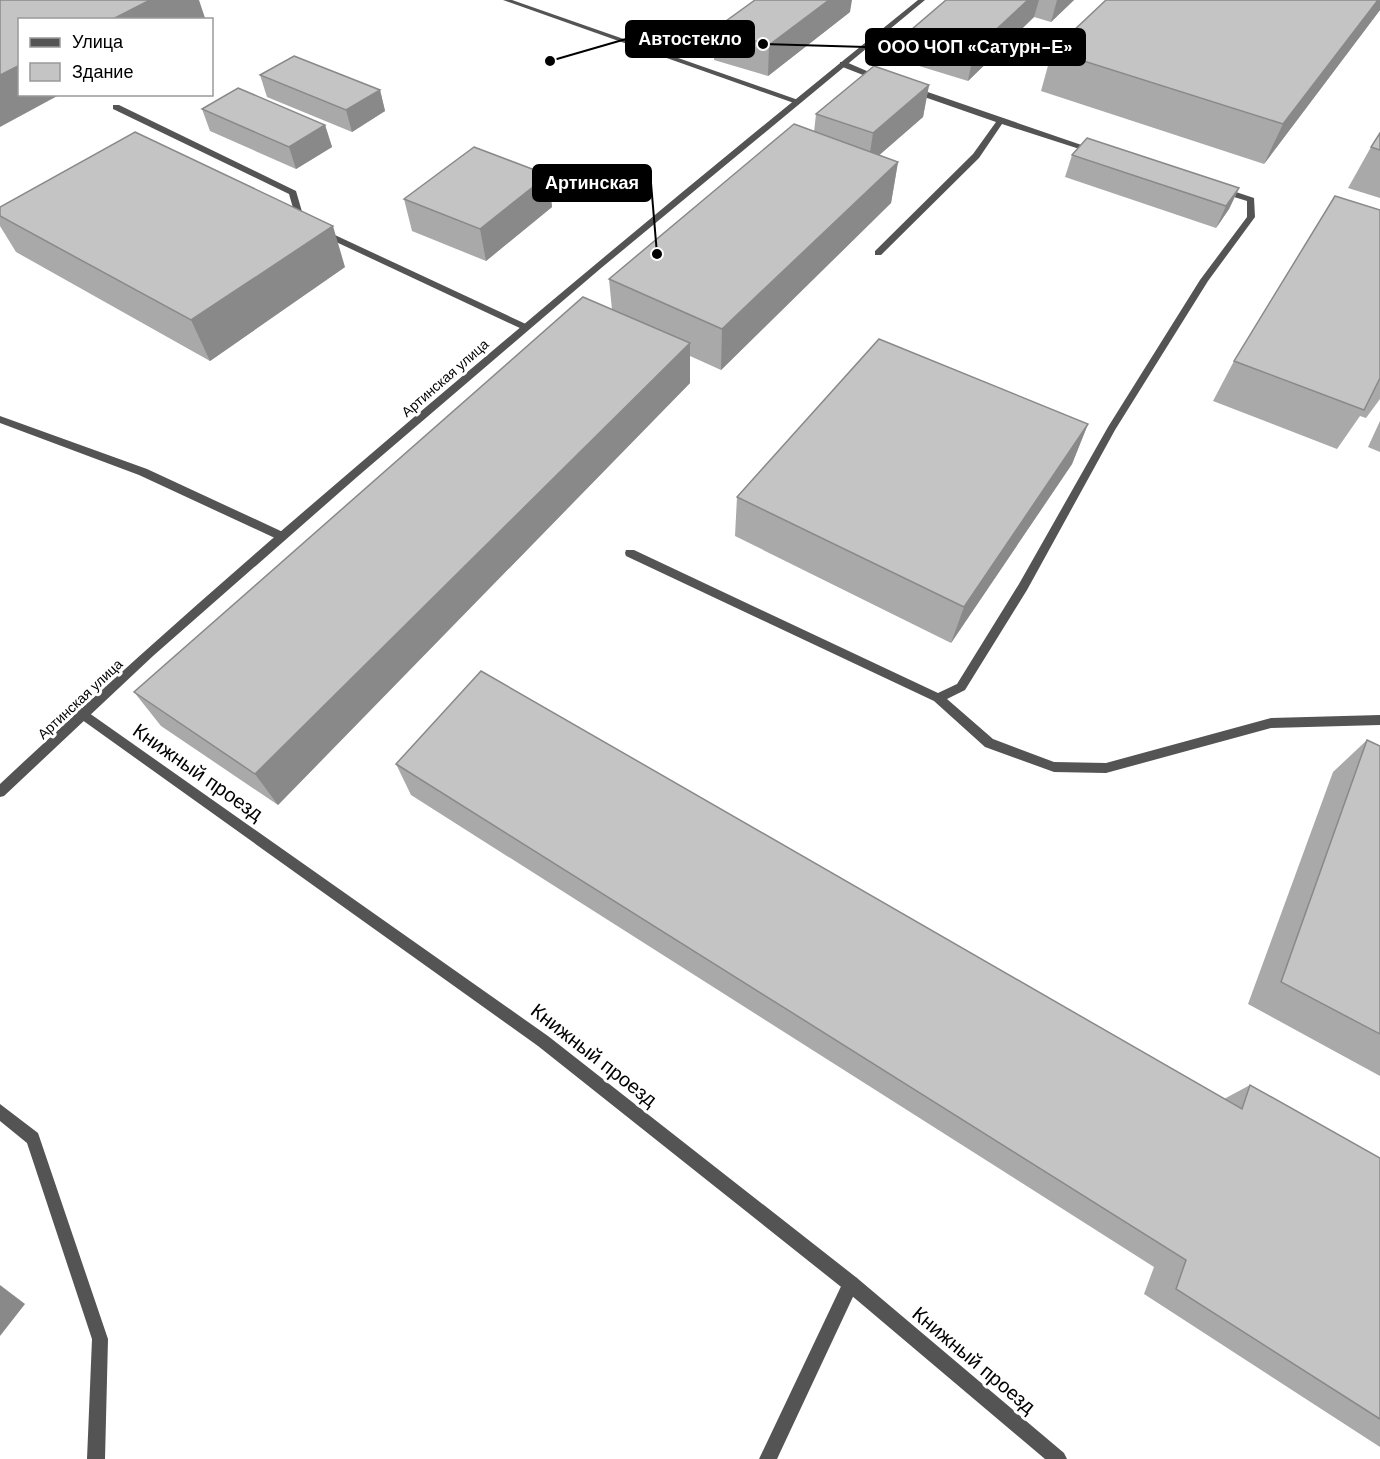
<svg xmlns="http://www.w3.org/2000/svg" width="1380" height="1459" font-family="'DM Sans',sans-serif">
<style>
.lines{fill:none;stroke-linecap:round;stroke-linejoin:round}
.service{fill:#545454;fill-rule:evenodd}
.minor{fill:#545454;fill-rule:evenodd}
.tertiary{fill:#545454;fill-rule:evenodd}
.wall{fill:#a9a9a9}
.shaded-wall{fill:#898989}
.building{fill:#c4c4c4;stroke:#898989;stroke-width:1.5}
.labels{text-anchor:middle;stroke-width:6;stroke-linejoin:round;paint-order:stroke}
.far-street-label{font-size:14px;fill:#000;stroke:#fff}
.near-street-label{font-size:20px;fill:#000;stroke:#fff}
.leader{fill:none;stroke:#000;stroke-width:2}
.callout-dot{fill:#000;stroke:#fff;stroke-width:2}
.callout{fill:#000;stroke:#000;stroke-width:2}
.callout-label{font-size:18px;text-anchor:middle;font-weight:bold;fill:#fff}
</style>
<rect width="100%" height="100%" fill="#fff"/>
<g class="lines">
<g class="service">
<polygon points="503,0 512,0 801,101 794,103"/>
<polygon points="840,62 846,62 883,78 876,80 840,66"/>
<polygon points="910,88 916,88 1099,151 1092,153 1002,124 979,158 881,255 875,255 875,251 973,154 996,122 910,92"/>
<polygon points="113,105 119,105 296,191 305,222 301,224 297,222 289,194 113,109"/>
<polygon points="1218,188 1224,188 1254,198 1255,217 1208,281 1115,430 1027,590 965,690 947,699 993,739 1054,762 1106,763 1271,718 1380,715 1380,725 1271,728 1106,773 1054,772 985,747 934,701 626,556 625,553 626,550 634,550 938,693 957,684 1019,584 1108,427 1200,280 1247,217 1247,201 1218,192"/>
<polygon points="322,229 528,325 530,327 525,330 522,329 319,234 318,232"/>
<polygon points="0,416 147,469 285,533 286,536 281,540 277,539 139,475 0,423"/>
<polygon points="0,1104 38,1133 108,1339 105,1459 87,1459 92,1339 27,1143 0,1121"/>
<polygon points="851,1276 857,1278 859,1284 777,1459 759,1459 845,1278"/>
</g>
<polygon class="minor" points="82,708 548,1036 857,1278 1064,1453 1067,1459 1045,1459 845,1290 538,1046 78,717 76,713 78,709"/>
<path class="tertiary" d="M 918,0 L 925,0 L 600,269 L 357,477 L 153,656 L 4,796 L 0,797 L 0,784 C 134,658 273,537 413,418 C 580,276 748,137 918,0 Z"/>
</g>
<g class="wall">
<polygon points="946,0 1074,0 1051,22 1034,17 968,81 906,62 911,30"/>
<polygon points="1380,0 1380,10 1264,164 1041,91 1052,51"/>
<polygon points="850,12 768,76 714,60 715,29"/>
<polygon points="260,75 380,90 385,111 352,132 267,97"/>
<polygon points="929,85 923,117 879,155 898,162 891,203 721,370 690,356 690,383 278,805 161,726 134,692 612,310 609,279 814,132 816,114"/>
<polygon points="202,109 325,125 332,147 296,169 210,131"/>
<polygon points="1380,133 1380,198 1348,188 1371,147"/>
<polygon points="1072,155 1239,188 1229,209 1216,228 1065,177"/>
<polygon points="548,175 552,207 486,261 412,231 404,199"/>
<polygon points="0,207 345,267 210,361 16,252 0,226"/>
<polygon points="1380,210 1380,399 1366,418 1360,416 1337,449 1213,401 1234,361"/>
<polygon points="1380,421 1380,452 1368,447"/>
<polygon points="1088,424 1072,464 951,643 735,536 737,497"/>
<polygon points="1367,740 1380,746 1380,1076 1248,1004 1333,772"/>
<polygon points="396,764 1224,1099 1250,1085 1380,1158 1380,1447 1144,1294 1154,1267 411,795"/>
</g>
<g class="shaded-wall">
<polygon points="150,0 199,0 205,18 203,20 111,20"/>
<polygon points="829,0 852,0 850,12 768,76 769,45"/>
<polygon points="1028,0 1039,0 1034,17 968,81 974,50"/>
<polygon points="1057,0 1074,0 1051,22"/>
<polygon points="1378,0 1380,0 1380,10 1264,164 1283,124"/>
<polygon points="20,65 20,94 61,94 0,127 0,75"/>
<polygon points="929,85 923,117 868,165 873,133"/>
<polygon points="380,90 385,111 352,132 346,110"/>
<polygon points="325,125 332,147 296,169 289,147"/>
<polygon points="898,162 891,203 721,370 722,329"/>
<polygon points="548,175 552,207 486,261 480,229"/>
<polygon points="1239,188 1229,209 1216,228 1226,206"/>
<polygon points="333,226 345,267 210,361 191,320"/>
<polygon points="690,343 690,383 278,805 255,774"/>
<polygon points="1088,424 1072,464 951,643 964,607"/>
<polygon points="0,1285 25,1304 0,1336"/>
</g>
<g class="building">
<polygon points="0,0 150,0 111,20 20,20 20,65 0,75"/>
<polygon points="755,0 829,0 769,45 715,29"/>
<polygon points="946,0 1028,0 974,50 911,30"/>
<polygon points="1106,0 1378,0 1283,124 1052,51"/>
<polygon points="294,56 380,90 346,110 260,75"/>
<polygon points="874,66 929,85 873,133 816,114"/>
<polygon points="238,88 325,125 289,147 202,109"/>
<polygon points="794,124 898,162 722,329 609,279"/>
<polygon points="135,132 333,226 191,320 0,216 0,207"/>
<polygon points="1380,133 1380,150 1371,147"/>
<polygon points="1087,138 1239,188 1226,206 1072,155"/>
<polygon points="474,147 548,175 480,229 404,199"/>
<polygon points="1335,196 1380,210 1380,378 1364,410 1234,361"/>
<polygon points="583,297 690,343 255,774 134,692"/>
<polygon points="879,339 1088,424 964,607 737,497"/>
<polygon points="481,671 1242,1109 1250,1085 1380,1158 1380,1419 1176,1289 1186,1260 396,764"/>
<polygon points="1367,740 1380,746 1380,1034 1281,982"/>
</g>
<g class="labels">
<g class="far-street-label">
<text transform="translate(445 378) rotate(-41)" y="5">Артинская улица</text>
<text transform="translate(80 699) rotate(-43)" y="5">Артинская улица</text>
</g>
<g class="near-street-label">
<text transform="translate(198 772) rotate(35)" y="7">Книжный проезд</text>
<text transform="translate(594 1055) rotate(38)" y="7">Книжный проезд</text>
<text transform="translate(974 1360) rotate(40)" y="7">Книжный проезд</text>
</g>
</g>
<path class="leader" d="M550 61L626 39M763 44L866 47M657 254L651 183"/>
<g class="callout-dot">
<circle cx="550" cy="61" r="6"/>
<circle cx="763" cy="44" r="6"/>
<circle cx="657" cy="254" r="6"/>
</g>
<g class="callout">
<rect x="626" y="21" width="128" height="36" rx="6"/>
<rect x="866" y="29" width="219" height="36" rx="6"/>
<rect x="533" y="165" width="118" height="36" rx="6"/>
</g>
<g class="callout-label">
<text x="690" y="45">Автостекло</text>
<text x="975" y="53">ООО ЧОП «Сатурн-Е»</text>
<text x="592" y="189">Артинская</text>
</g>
<rect x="18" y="18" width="195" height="78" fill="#ffffff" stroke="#999999" stroke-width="1.5"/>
<rect x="30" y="38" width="30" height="9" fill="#545454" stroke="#999999" stroke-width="1.5"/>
<text x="72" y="48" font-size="18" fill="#000000">Улица</text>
<rect x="30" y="63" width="30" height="18" fill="#c4c4c4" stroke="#999999" stroke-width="1.5"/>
<text x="72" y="78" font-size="18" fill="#000000">Здание</text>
</svg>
